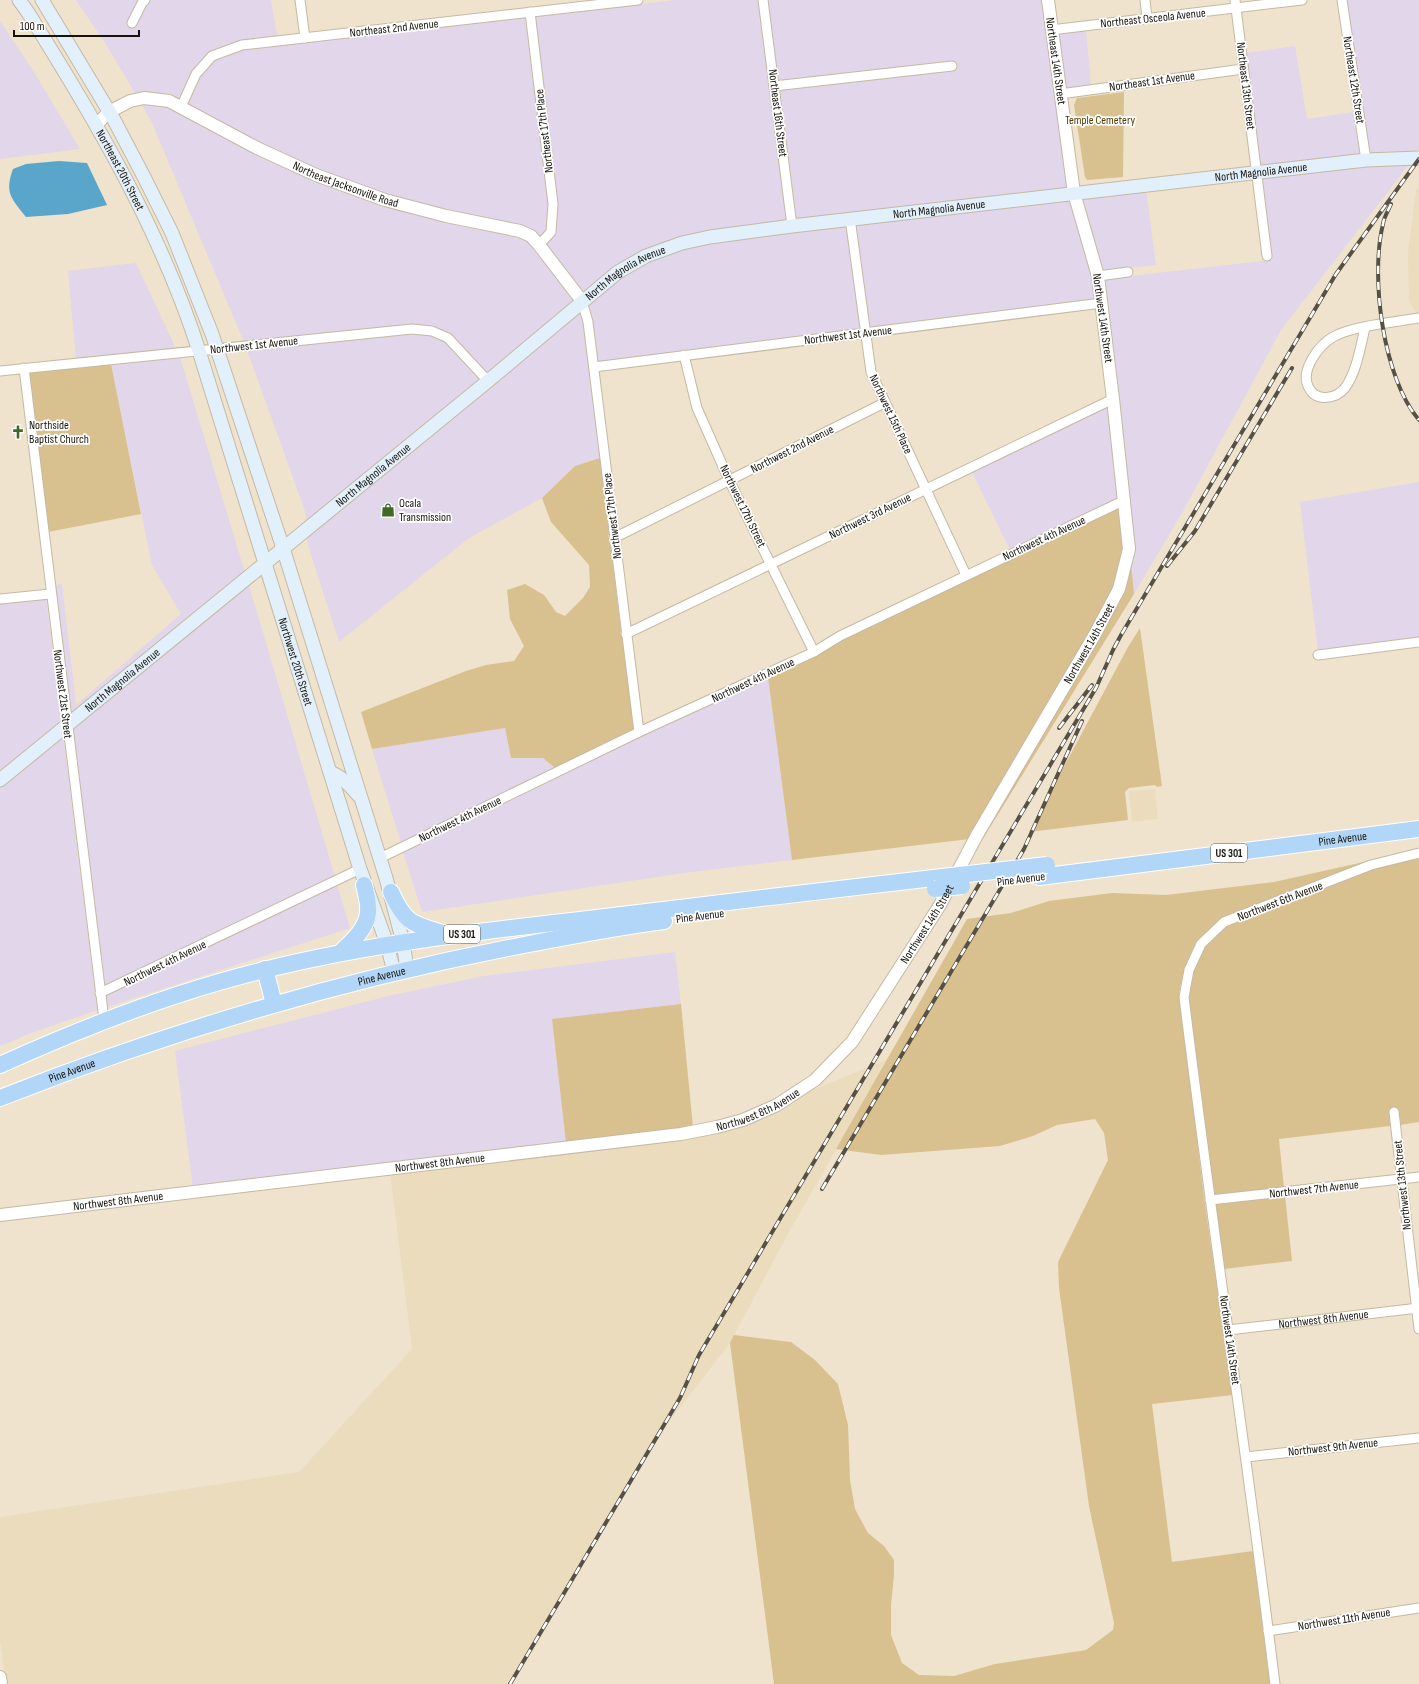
<svg xmlns="http://www.w3.org/2000/svg" width="1419" height="1684" font-family="'Sofia Sans Condensed',sans-serif">
<style>
.commercial{fill:#e1d6ea}
.built{fill:#ebdcbe}
.green{fill:#d9c08f}
.water{fill:#5aa6ca}
.lines{fill:none;stroke-linecap:round;stroke-linejoin:round}
.minor-casing{stroke:#c4b9a3;stroke-width:11}
.tertiary-casing{stroke:#c4b9a3;stroke-width:14}
.secondary-casing{stroke:#c4b9a3;stroke-width:15}
.trunk-casing{stroke:#fff;stroke-width:18}
.minor{stroke:#fff;stroke-width:9}
.tertiary{stroke:#fff;stroke-width:12}
.secondary{stroke:#e2f0fc;stroke-width:13}
.trunk{stroke:#b2d6f8;stroke-width:16}
.rail-casing{stroke:#575145;stroke-width:4}
.rail{stroke:#fff;stroke-width:2.5;stroke-dasharray:8;stroke-linecap:butt}
.trunk-bridge-casing{stroke:#fff;stroke-width:18;stroke-linecap:butt}
.trunk-bridge{stroke:#b2d6f8;stroke-width:16}
.labels{text-anchor:middle;stroke-width:3.5;stroke-linejoin:round;paint-order:stroke}
.shield{fill:#fff;stroke:#5d5a54;stroke-width:1}
.shield-label{font-size:11px;font-weight:bold;fill:#17130b}
.street-label{font-size:12px;fill:#17130b;stroke:#fff}
.park-label{font-size:12px;fill:#503a02;stroke:#fff}
.poi-label{font-size:12px;fill:#17130b;stroke:#fff;text-anchor:start}
</style>
<rect width="100%" height="100%" fill="#efe3cd"/>
<g class="commercial">
<polygon points="76,0 139,0 126,25 135,29 146,6 152,0 271,0 277,36 242,40 210,52 192,72 178,101 136,95 107,46"/>
<polygon points="675,0 758,0 787,222 680,239 583,295 545,245 556,232 558,204 535,16"/>
<polygon points="768,0 1043,0 1069,190 797,221 780,90 957,70 957,62 778,82"/>
<polygon points="1347,0 1419,0 1419,149 1416,154 1370,156"/>
<polygon points="525,17 548,204 546,230 539,238 451,212 387,196 319,171 259,145 187,105 200,76 215,60 244,49"/>
<polygon points="0,21 34,72 80,149 0,159"/>
<polygon points="1086,30 1091,85 1064,89 1057,33"/>
<polygon points="1295,46 1307,119 1353,112 1348,72 1360,156 1261,168 1246,53"/>
<polygon points="141,103 168,105 314,179 506,232 528,240 575,301 488,374 452,335 432,327 412,324 244,342 152,123"/>
<polygon points="1410,163 1281,330 1182,513 1134,594 1131,562 1130,503 1131,502 1129,499 1119,401 1120,400 1118,397 1104,279 1272,260 1262,176 1366,164"/>
<polygon points="1146,189 1156,265 1102,271 1080,197"/>
<polygon points="1070,198 1094,276 1096,299 870,328 856,222"/>
<polygon points="846,223 860,329 598,362 593,321 587,303 620,275 649,260 683,247"/>
<polygon points="136,263 176,349 76,359 68,271"/>
<polygon points="579,309 584,323 600,458 575,466 542,498 469,538 339,642 308,545 307,534"/>
<polygon points="412,333 430,335 445,341 481,380 306,523 305,511 247,350"/>
<polygon points="180,357 245,573 71,716 54,585 62,584 76,705 181,614 152,565 111,364"/>
<polygon points="1109,405 1120,498 1010,550 972,472"/>
<polygon points="1419,482 1419,638 1318,651 1300,502"/>
<polygon points="248,582 335,877 104,987 72,727"/>
<polygon points="46,598 62,724 0,774 0,604"/>
<polygon points="768,677 792,860 684,873 422,912 403,852 641,736"/>
<polygon points="505,728 511,758 543,758 555,768 401,843 372,749"/>
<polygon points="63,734 95,991 94,992 98,1010 31,1033 0,1046 0,785"/>
<polygon points="337,885 350,928 107,1007 105,996"/>
<polygon points="675,952 681,1004 552,1020 566,1143 193,1188 175,1051 388,996 484,976"/>
</g>
<g class="built">
<polygon points="1419,186 1419,314 1417,314 1409,301 1408,253 1416,191"/>
<polygon points="1155,789 1158,819 1132,822 1129,791"/>
<polygon points="888,1059 790,1230 730,1343 643,1455 508,1684 6,1684 0,1640 0,1517 299,1472 412,1349 390,1173 682,1138 808,1092"/>
</g>
<g class="green">
<polygon points="1124,92 1123,177 1087,180 1085,177 1074,105 1077,98"/>
<polygon points="111,364 141,514 48,532 29,372"/>
<polygon points="600,458 609,535 608,536 610,539 621,632 620,632 622,635 634,730 555,768 543,758 511,758 505,728 372,749 361,712 466,671 486,665 514,661 524,646 510,619 507,590 525,584 544,595 556,612 565,616 583,598 590,587 589,565 551,522 542,498 575,466"/>
<polygon points="1120,507 1124,548 1115,588 1090,635 970,839 792,860 768,677 820,654 843,640"/>
<polygon points="1131,562 1134,594 984,837 981,838"/>
<polygon points="1140,628 1162,786 1157,787 1155,785 1129,788 1125,792 1128,820 1029,832 1128,647"/>
<polygon points="1404,853 1221,919 1196,942 1184,969 1179,993 1205,1205 1233,1395 1152,1404 1172,1562 1253,1551 1270,1684 774,1684 730,1343 734,1335 791,1342 815,1360 838,1384 848,1425 850,1480 855,1509 868,1533 884,1546 894,1560 894,1575 891,1605 891,1635 902,1663 919,1675 954,1676 995,1664 1086,1650 1113,1630 1114,1623 1089,1506 1059,1288 1058,1262 1108,1160 1104,1133 1095,1119 1057,1125 1033,1136 1000,1146 881,1155 836,1149 967,919 1011,913 1049,901 1112,893 1166,895 1274,882"/>
<polygon points="1419,858 1419,1122 1400,1125 1398,1108 1389,1109 1390,1126 1279,1139 1284,1188 1214,1195 1189,997 1194,971 1205,946 1227,925 1373,869"/>
<polygon points="681,1004 693,1127 566,1143 552,1019"/>
<polygon points="1285,1196 1292,1261 1224,1269 1215,1204"/>
</g>
<path class="water" d="M 59,161 L 87,163 L 107,205 L 68,214 L 26,217 C 12,199 4,193 13,169 L 26,164 Z"/>
<g class="lines">
<g class="minor-casing">
<g id="minor">
<polyline points="300,0 305,38"/>
<polyline points="763,0 792,226"/>
<polyline points="1145,0 1147,18"/>
<polyline points="1235,0 1267,256"/>
<polyline points="1342,0 1366,160"/>
<polyline points="530,12 553,204 551,232 539,245"/>
<polyline points="132,23 142,3 145,0"/>
<polyline points="1051,30 1302,0"/>
<polyline points="774,86 952,66"/>
<polyline points="1060,94 1243,69"/>
<polyline points="181,107 196,74 212,56 242,45 638,0"/>
<polyline points="850,218 871,372 966,575"/>
<polyline points="1098,276 1128,272"/>
<polyline points="582,301 588,322 639,732"/>
<path d="M 1365,328 C 1360,348 1357,371 1345,388 C 1336,399 1316,402 1309,388 C 1299,371 1319,345 1333,337 C 1352,326 1396,322 1419,318"/>
<polyline points="684,355 697,408 729,480 814,652"/>
<polyline points="594,367 1102,303"/>
<polyline points="24,368 104,1020"/>
<polyline points="0,371 412,329 432,331 448,338 488,381"/>
<polyline points="614,538 884,403"/>
<polyline points="0,599 50,594"/>
<polyline points="626,634 1113,399"/>
<polyline points="1318,655 1419,642"/>
<polyline points="380,858 639,732 814,652 840,636 1125,500"/>
<polyline points="100,993 360,869"/>
<polyline points="1394,1112 1419,1329"/>
<polyline points="1210,1200 1419,1177"/>
<path id="s1" d="M 1228,1330 L 1419,1308"/>
<polyline points="1246,1457 1419,1438"/>
<polyline points="1268,1631 1419,1608"/>
<path d="M 1275,1684 C 1247,1455 1212,1226 1184,997 L 1189,970 L 1201,944 L 1224,922 L 1371,865 L 1419,853"/>
</g>
</g>
<g class="tertiary-casing">
<g id="tertiary">
<path id="s2" d="M 97,124 L 109,112 L 130,101 L 144,98 L 169,101 L 257,148 L 316,175 L 385,200 L 446,216 L 520,231 L 531,236 L 539,245 L 582,301"/>
<path id="s3" d="M 0,1215 L 681,1134 L 717,1127 L 743,1120 L 777,1105 L 815,1080 L 852,1042 L 940,905 L 977,835 L 1094,636 L 1119,589 L 1129,549 L 1113,399 L 1098,276 L 1074,193 L 1048,0"/>
<polyline points="0,1677 1,1684"/>
</g>
</g>
<g class="secondary-casing">
<g id="secondary">
<path id="s4" d="M 19,0 L 27,11 C 95,119 160,229 199,351 L 360,869 L 387,944 L 394,972"/>
<polyline points="42,0 113,118 144,177 172,233 212,334 283,548 386,878 403,942 407,969"/>
<path d="M 330,772 C 343,777 350,786 359,796"/>
<path id="s5" d="M 0,780 L 488,381 L 618,272 L 646,256 L 682,243 L 710,237 L 792,226 L 1366,160 L 1419,158"/>
</g>
</g>
<g class="trunk-casing">
<g id="trunk">
<path id="s6" d="M 1039,877 L 1419,829"/>
<path d="M 391,892 C 406,925 413,924 446,934"/>
<path d="M 340,953 C 351,942 366,930 368,913 C 369,904 366,893 364,885"/>
<polyline points="265,969 274,1004"/>
<path d="M 0,1065 C 86,1026 173,992 264,970 C 368,944 474,932 580,920 C 701,905 821,891 942,877"/>
<path id="s7" d="M 0,1098 C 170,1031 345,979 524,945 C 570,936 617,927 664,921"/>
</g>
</g>
<use href="#minor" class="minor"/>
<use href="#tertiary" class="tertiary"/>
<use href="#secondary" class="secondary"/>
<use href="#trunk" class="trunk"/>
<g class="rail-casing">
<g id="rail">
<path d="M 1391,204 C 1388,211 1384,217 1383,224 C 1370,277 1383,378 1419,420"/>
<polyline points="1167,566 1195,531 1292,368"/>
<polyline points="1059,728 1092,685"/>
<polyline points="822,1189 1024,849 1082,721"/>
<polyline points="510,1684 680,1398 699,1355 1096,688 1113,650 1121,635 1317,306 1336,274 1419,159"/>
</g>
</g>
<use href="#rail" class="rail"/>
<g class="trunk-bridge-casing">
<g id="trunk-bridge">
<polyline points="942,877 1047,865"/>
<polyline points="935,889 962,886"/>
</g>
</g>
<use href="#trunk-bridge" class="trunk-bridge"/>
</g>
<defs>
<g id="church-bare" transform="scale(1.08)"><path d="M-1.2-6h2.4v3.5h3.3v2.4h-3.3V6h-2.4V-.1h-3.3v-2.4h3.3Z" fill="#406925" stroke="#fff" stroke-width="2.5" paint-order="stroke"/></g>
<g id="shop-bare" transform="scale(1.08)"><path d="M-5-2.5h2.3a2.7 3.5 0 0 1 5.4 0H5L5.5 6h-11ZM-1.5-2.5h3a1.5 2.3 0 0 0-3 0Z" fill="#406925" stroke="#fff" stroke-width="2.5" paint-order="stroke"/></g>
</defs>
<g fill-rule="evenodd">
<use href="#church-bare" x="18" y="432"/>
<use href="#shop-bare" x="388" y="510"/>
</g>
<g class="labels">
<g class="shield">
<rect x="1211" y="844" width="36" height="18" rx="3"/>
<rect x="444" y="925" width="36" height="18" rx="3"/>
</g>
<g class="shield-label">
<text x="1229" y="857">US 301</text>
<text x="462" y="938">US 301</text>
</g>
<g class="street-label">
<text transform="translate(1153 18) rotate(-6)" y="4">Northeast Osceola Avenue</text>
<text transform="translate(394 28) rotate(-6)" y="4">Northeast 2nd Avenue</text>
<text transform="translate(1056 61) rotate(82)" y="4">Northeast 14th Street</text>
<text transform="translate(1354 80) rotate(81)" y="4">Northeast 12th Street</text>
<text transform="translate(1152 81) rotate(-8)" y="4">Northeast 1st Avenue</text>
<text transform="translate(1246 86) rotate(83)" y="4">Northeast 13th Street</text>
<text transform="translate(778 113) rotate(83)" y="4">Northeast 16th Street</text>
<text transform="translate(544 131) rotate(-97)" y="4">Northeast 17th Place</text>
<text dy="4" stroke="none"><textPath href="#s4" startOffset="198">Northeast 20th Street</textPath></text>
<text dy="4" stroke="none"><textPath href="#s5" startOffset="1454">North Magnolia Avenue</textPath></text>
<text dy="4" stroke="none"><textPath href="#s2" startOffset="276">Northeast Jacksonville Road</textPath></text>
<text dy="4" stroke="none"><textPath href="#s5" startOffset="1130">North Magnolia Avenue</textPath></text>
<text dy="4" stroke="none"><textPath href="#s5" startOffset="806">North Magnolia Avenue</textPath></text>
<text transform="translate(1103 318) rotate(82)" y="4">Northwest 14th Street</text>
<text transform="translate(848 335) rotate(-7)" y="4">Northwest 1st Avenue</text>
<text transform="translate(254 345) rotate(-6)" y="4">Northwest 1st Avenue</text>
<text transform="translate(891 414) rotate(65)" y="4">Northwest 15th Place</text>
<text transform="translate(792 449) rotate(-27)" y="4">Northwest 2nd Avenue</text>
<text dy="4" stroke="none"><textPath href="#s5" startOffset="482">North Magnolia Avenue</textPath></text>
<text transform="translate(743 506) rotate(64)" y="4">Northwest 17th Street</text>
<text transform="translate(612 516) rotate(-97)" y="4">Northwest 17th Place</text>
<text transform="translate(870 516) rotate(-26)" y="4">Northwest 3rd Avenue</text>
<text transform="translate(1044 538) rotate(-25)" y="4">Northwest 4th Avenue</text>
<text dy="4" stroke="none"><textPath href="#s3" startOffset="1349">Northwest 14th Street</textPath></text>
<text dy="4" stroke="none"><textPath href="#s4" startOffset="721">Northwest 20th Street</textPath></text>
<text dy="4" stroke="none"><textPath href="#s5" startOffset="158">North Magnolia Avenue</textPath></text>
<text transform="translate(753 680) rotate(-25)" y="4">Northwest 4th Avenue</text>
<text transform="translate(63 694) rotate(83)" y="4">Northwest 21st Street</text>
<text transform="translate(460 819) rotate(-26)" y="4">Northwest 4th Avenue</text>
<text dy="4" stroke="none"><textPath href="#s6" startOffset="306">Pine Avenue</textPath></text>
<text transform="translate(1021 879) rotate(-7)" y="4">Pine Avenue</text>
<text transform="translate(1280 901) rotate(-21)" y="4">Northwest 6th Avenue</text>
<text transform="translate(700 916) rotate(-7)" y="4">Pine Avenue</text>
<text dy="4" stroke="none"><textPath href="#s3" startOffset="1025">Northwest 14th Street</textPath></text>
<text transform="translate(165 963) rotate(-26)" y="4">Northwest 4th Avenue</text>
<text dy="4" stroke="none"><textPath href="#s7" startOffset="401">Pine Avenue</textPath></text>
<text dy="4" stroke="none"><textPath href="#s7" startOffset="77">Pine Avenue</textPath></text>
<text dy="4" stroke="none"><textPath href="#s3" startOffset="767">Northwest 8th Avenue</textPath></text>
<text dy="4" stroke="none"><textPath href="#s3" startOffset="443">Northwest 8th Avenue</textPath></text>
<text transform="translate(1402 1185) rotate(-96)" y="4">Northwest 13th Street</text>
<text transform="translate(1314 1189) rotate(-6)" y="4">Northwest 7th Avenue</text>
<text dy="4" stroke="none"><textPath href="#s3" startOffset="119">Northwest 8th Avenue</textPath></text>
<text dy="4" stroke="none"><textPath href="#s1" startOffset="96">Northwest 8th Avenue</textPath></text>
<text transform="translate(1230 1340) rotate(82)" y="4">Northwest 14th Street</text>
<text transform="translate(1333 1447) rotate(-6)" y="4">Northwest 9th Avenue</text>
<text transform="translate(1344 1619) rotate(-9)" y="4">Northwest 11th Avenue</text>
</g>
<g class="park-label">
<text x="1100" y="124">Temple Cemetery</text>
</g>
<g class="poi-label">
<text x="29" y="429">Northside<tspan x="29" dy="14">Baptist Church</tspan></text>
<text x="399" y="507">Ocala<tspan x="399" dy="14">Transmission</tspan></text>
</g>
</g>
<path d="M14 30v6h125v-6" fill="none" stroke="#17130b" stroke-width="2"/>
<text x="20" y="30" font-size="12" fill="#17130b" stroke="#ffffff" stroke-width="3" paint-order="stroke">100 m</text>
</svg>
